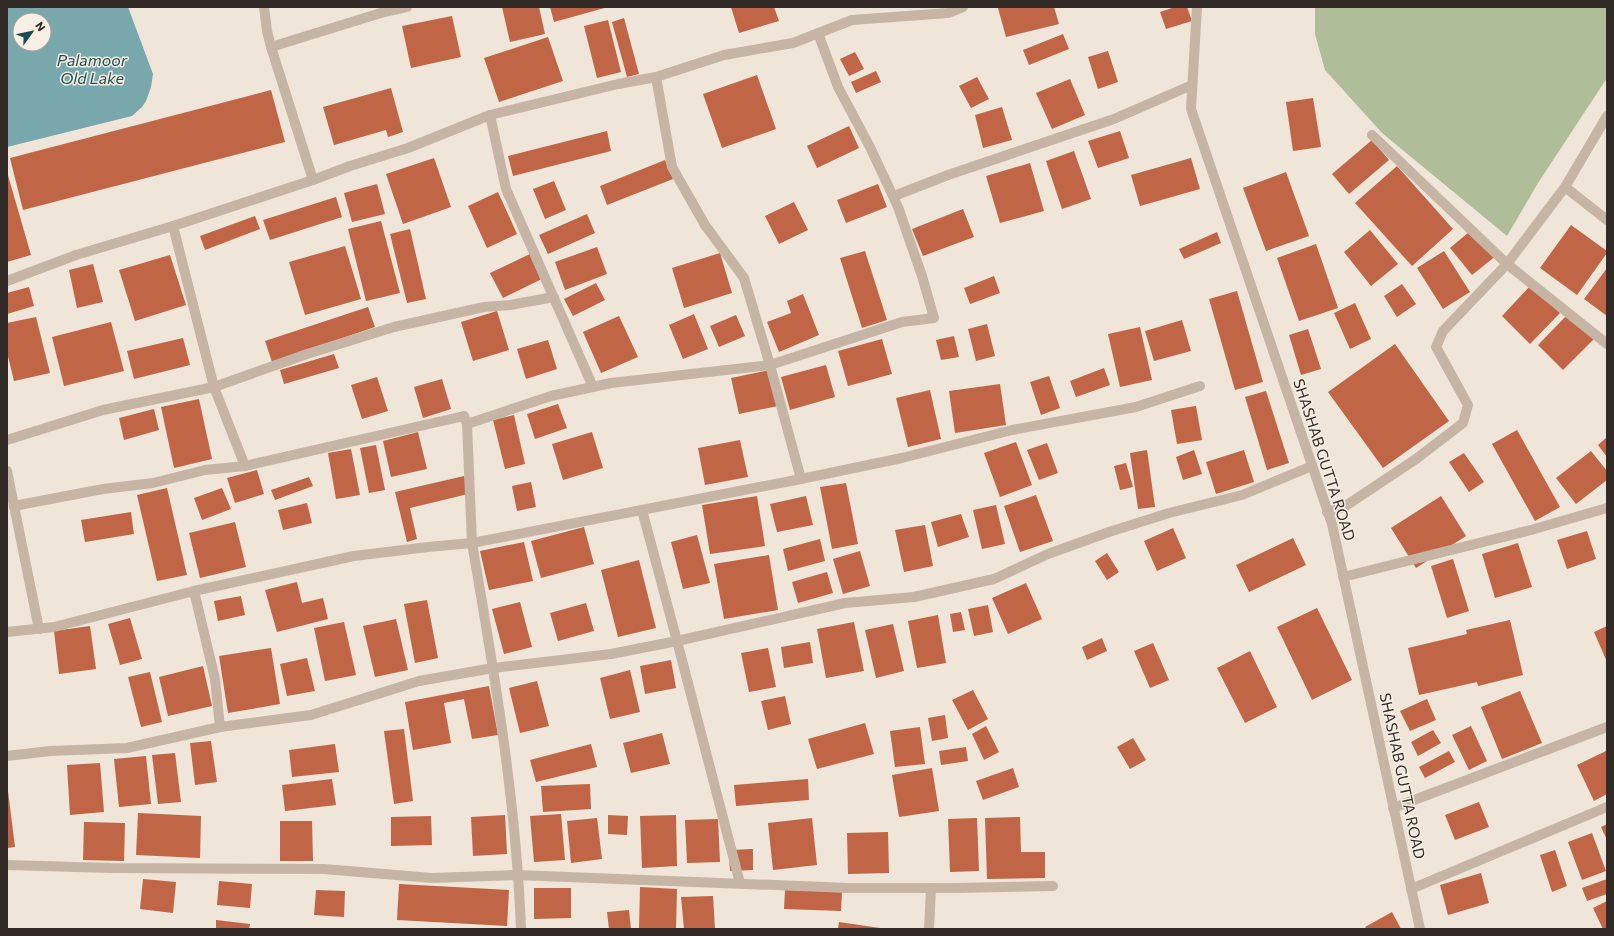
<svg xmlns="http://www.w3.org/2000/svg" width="1614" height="936" font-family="Commissioner,sans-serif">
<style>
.green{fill:#b0bd99}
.water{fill:#78a8ab;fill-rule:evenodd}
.building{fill:#c06545}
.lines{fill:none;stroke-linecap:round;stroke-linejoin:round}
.minor{stroke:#c6b5a5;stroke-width:10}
.tertiary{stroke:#c6b5a5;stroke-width:10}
.labels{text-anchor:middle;stroke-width:3;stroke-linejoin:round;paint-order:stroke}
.street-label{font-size:15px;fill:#322a26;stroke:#f8efe4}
.water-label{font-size:16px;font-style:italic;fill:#1e4d51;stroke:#f8efe4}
</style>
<rect width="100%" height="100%" fill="#efe5d8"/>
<polygon class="green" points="1315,7 1607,7 1607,78 1538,183 1507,236 1382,133 1325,70 1315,34"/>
<path class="water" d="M 7,7 L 128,7 L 153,74 L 151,87 L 146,101 L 142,107 L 132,116 L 7,147 ZM 20,20 L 44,20 L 44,44 L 20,44 Z"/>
<g class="building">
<polygon points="502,7 539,7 545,34 510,42"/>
<polygon points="550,7 608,7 554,22"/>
<polygon points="731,7 774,7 779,21 739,33"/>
<polygon points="1003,7 1054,7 1059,24 1006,37 998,8"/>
<polygon points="1175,7 1187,7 1192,21 1166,29 1160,12"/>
<polygon points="452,16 461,57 411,68 402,26"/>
<polygon points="624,18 639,74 627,77 612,22"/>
<polygon points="608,20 621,72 597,78 584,26"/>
<polygon points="1063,34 1069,49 1029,65 1023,50"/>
<polygon points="548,37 563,81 499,102 484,58"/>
<polygon points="1108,51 1118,82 1098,89 1088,57"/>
<polygon points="855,52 864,69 849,76 840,59"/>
<polygon points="876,71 881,82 856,93 851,82"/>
<polygon points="757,75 776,129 722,148 703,94"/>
<polygon points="977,77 989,99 971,108 959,86"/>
<polygon points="1070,79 1085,115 1052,129 1036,93"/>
<polygon points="391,88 403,132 388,137 386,130 334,145 323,107"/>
<polygon points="271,90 285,142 23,210 10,158"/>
<polygon points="1313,98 1321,147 1293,151 1286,102"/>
<polygon points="1002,107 1012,140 983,148 975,115"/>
<polygon points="849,126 859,148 817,168 807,146"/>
<polygon points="607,131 611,151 513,176 508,156"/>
<polygon points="1120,131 1129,158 1098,168 1088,141"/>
<polygon points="1372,140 1389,160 1349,194 1332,174"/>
<polygon points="1074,151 1091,199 1062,209 1046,161"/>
<polygon points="434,158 451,207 403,224 386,174"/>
<polygon points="1191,158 1200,189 1140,206 1131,175"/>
<polygon points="665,160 673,179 607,205 600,186"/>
<polygon points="1030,163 1044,211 1000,223 986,176"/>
<polygon points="1397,166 1453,229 1412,266 1355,203"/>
<polygon points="7,172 31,255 7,262"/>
<polygon points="1286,172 1309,236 1266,251 1243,188"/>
<polygon points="554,181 566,210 545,219 533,189"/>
<polygon points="377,184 385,214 352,222 344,193"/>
<polygon points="878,184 887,207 846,223 837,200"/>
<polygon points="498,192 517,234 487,248 468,206"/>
<polygon points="336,197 342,217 270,240 263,220"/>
<polygon points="794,202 808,230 779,244 765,216"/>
<polygon points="963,209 974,237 923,256 912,229"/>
<polygon points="587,214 595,233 548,254 539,235"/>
<polygon points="255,216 260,229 205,250 200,236"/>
<polygon points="381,221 400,293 366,301 348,229"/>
<polygon points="1571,225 1607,251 1607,253 1577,295 1540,268"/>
<polygon points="1475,227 1497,255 1472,275 1450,248"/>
<polygon points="410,229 426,299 407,303 390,234"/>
<polygon points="1370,230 1398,264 1371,286 1344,252"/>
<polygon points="1217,232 1221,243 1184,259 1179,249"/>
<polygon points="1316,244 1338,308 1299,321 1277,258"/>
<polygon points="345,246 361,299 305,315 289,262"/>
<polygon points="597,247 607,274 565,290 555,262"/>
<polygon points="865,251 887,320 862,328 840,258"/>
<polygon points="1444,251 1470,292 1443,309 1417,268"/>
<polygon points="532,253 544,278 503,298 490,273"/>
<polygon points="720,253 732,293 684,308 672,268"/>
<polygon points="170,255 186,305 135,321 119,270"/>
<polygon points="93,264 103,302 77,308 69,270"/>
<polygon points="1607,268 1607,316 1584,299"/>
<polygon points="994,276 1000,293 970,304 964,288"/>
<polygon points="596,283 605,300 573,316 564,299"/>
<polygon points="1402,284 1416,304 1397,317 1384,296"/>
<polygon points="1531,285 1560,313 1530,344 1502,316"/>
<polygon points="29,287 34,306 7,314 7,293"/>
<polygon points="1237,291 1263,382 1235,390 1209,299"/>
<polygon points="803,294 819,335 779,352 767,322 791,313 787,301"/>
<polygon points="1355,303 1371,339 1350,349 1334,313"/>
<polygon points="368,307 375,327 272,362 265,341"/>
<polygon points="497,311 509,350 473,361 461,322"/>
<polygon points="1570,312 1595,338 1563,370 1538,345"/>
<polygon points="694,314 708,349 683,359 669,325"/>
<polygon points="736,315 745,336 719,347 710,326"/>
<polygon points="619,316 638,357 601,373 583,332"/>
<polygon points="36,317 50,373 14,381 7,352 7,323"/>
<polygon points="1182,320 1191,351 1154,361 1145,331"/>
<polygon points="111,322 124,371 64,386 52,337"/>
<polygon points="987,324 995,356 976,361 968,329"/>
<polygon points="1140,327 1152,380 1120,387 1108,334"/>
<polygon points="1308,329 1321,369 1301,375 1289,335"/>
<polygon points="954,336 959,357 941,360 936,340"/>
<polygon points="183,338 190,365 134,379 127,351"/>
<polygon points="882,339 892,374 848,386 838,351"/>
<polygon points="548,340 557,369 526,379 517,349"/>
<polygon points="1395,344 1449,421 1383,468 1328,392"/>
<polygon points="334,354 339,368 284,384 280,370"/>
<polygon points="826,365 835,397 790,410 781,377"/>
<polygon points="1104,368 1110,385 1076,397 1070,381"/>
<polygon points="770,370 778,406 739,414 731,378"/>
<polygon points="1049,376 1060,408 1041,415 1030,382"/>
<polygon points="377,377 388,411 362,419 351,385"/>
<polygon points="442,379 451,409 423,418 414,387"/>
<polygon points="1000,384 1006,425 955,433 949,391"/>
<polygon points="930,390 941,439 908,447 896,398"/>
<polygon points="1266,391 1289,463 1267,470 1245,397"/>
<polygon points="199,399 212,459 174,468 161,407"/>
<polygon points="558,404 567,428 535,439 527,414"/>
<polygon points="1196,406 1202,440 1177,444 1171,410"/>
<polygon points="154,409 159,430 124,440 119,418"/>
<polygon points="514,415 525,464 505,469 493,420"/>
<polygon points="1517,430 1560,507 1535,521 1492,444"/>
<polygon points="418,432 427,469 391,477 383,441"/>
<polygon points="592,432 603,468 563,480 552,444"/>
<polygon points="1607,437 1607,457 1598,445"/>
<polygon points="740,440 748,477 705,485 698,448"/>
<polygon points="1016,442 1032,485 1000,497 984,453"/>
<polygon points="1047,443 1058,473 1039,480 1027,450"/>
<polygon points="376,445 385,490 369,493 360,448"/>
<polygon points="351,449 360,495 336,499 328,453"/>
<polygon points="1147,450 1155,507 1138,509 1130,453"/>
<polygon points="1194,450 1202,474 1183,480 1176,457"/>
<polygon points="1244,450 1254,482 1216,494 1206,462"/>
<polygon points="1591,451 1607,471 1607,480 1576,504 1556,478"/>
<polygon points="1464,453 1484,482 1469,492 1449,462"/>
<polygon points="1126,463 1133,487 1120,490 1114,466"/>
<polygon points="257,470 264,494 235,503 227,478"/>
<polygon points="464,476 468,494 410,508 417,539 407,542 395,492"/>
<polygon points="309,477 313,486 275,500 271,490"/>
<polygon points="531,482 536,507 517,511 512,486"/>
<polygon points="846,483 858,544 832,549 820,487"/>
<polygon points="167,488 187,575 157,581 137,495"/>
<polygon points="222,488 231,509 202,520 194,498"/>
<polygon points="1036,495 1053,541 1020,552 1004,506"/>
<polygon points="757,496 765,546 710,554 702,505"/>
<polygon points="806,496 813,525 777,532 770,504"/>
<polygon points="1441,496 1466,536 1416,568 1391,528"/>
<polygon points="307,503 312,523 283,530 278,510"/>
<polygon points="996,505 1005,544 982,549 973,510"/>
<polygon points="131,512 134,534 85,542 81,520"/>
<polygon points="961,514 969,537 938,547 931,522"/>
<polygon points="235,522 246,567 200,578 189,533"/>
<polygon points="925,525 933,566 904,572 895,530"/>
<polygon points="584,527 594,564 541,578 531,541"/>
<polygon points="1173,528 1186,558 1157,571 1144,541"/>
<polygon points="1587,531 1596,559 1567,569 1557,540"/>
<polygon points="697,535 710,583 683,589 671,542"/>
<polygon points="1293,538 1306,565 1249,592 1236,565"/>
<polygon points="820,539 825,561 788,571 783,549"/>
<polygon points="524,542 533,581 489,590 480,551"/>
<polygon points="1518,543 1532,587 1495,598 1482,554"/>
<polygon points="860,551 870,586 843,594 833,559"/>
<polygon points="1107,553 1119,572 1107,580 1095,561"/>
<polygon points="769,555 778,610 724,619 714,564"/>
<polygon points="1453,559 1469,611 1447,618 1431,566"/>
<polygon points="639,560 656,628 618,637 601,570"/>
<polygon points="827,572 833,593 798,603 792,582"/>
<polygon points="297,582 302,603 323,598 328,619 277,632 265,590"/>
<polygon points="1026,583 1042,619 1008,634 992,598"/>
<polygon points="241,596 245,615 218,621 214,601"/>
<polygon points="427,600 438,658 415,663 404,604"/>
<polygon points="520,602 532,647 504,654 492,609"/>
<polygon points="586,603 594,631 558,641 550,613"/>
<polygon points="988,605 993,632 974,636 968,609"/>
<polygon points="1317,608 1352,680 1312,700 1277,627"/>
<polygon points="961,612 965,630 953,632 950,614"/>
<polygon points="938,615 946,663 917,668 908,621"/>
<polygon points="130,618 142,659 120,665 108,624"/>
<polygon points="396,619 408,670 375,677 363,626"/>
<polygon points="1510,620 1523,675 1478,686 1477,682 1419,695 1408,648 1467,634 1466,630"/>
<polygon points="344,622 356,675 325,681 314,628"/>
<polygon points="854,622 864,671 826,678 817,629"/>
<polygon points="893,624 904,671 876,678 865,630"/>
<polygon points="90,626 96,669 59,674 54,631"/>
<polygon points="1607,626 1607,662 1594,632"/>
<polygon points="1102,638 1107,651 1087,660 1082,647"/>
<polygon points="810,642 813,663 784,668 781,647"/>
<polygon points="1153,643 1169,680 1150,688 1134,651"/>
<polygon points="271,648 280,704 228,713 219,656"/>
<polygon points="768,648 776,687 749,692 741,653"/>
<polygon points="1250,651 1277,707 1245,723 1217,668"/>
<polygon points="307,658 315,691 287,696 280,664"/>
<polygon points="671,660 676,688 645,694 640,666"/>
<polygon points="203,666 212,706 168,716 159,677"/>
<polygon points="630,670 640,712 610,719 600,678"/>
<polygon points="150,672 162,722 141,727 128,677"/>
<polygon points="537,681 549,726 520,733 509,688"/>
<polygon points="489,686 498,735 472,739 464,699 444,703 451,743 413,750 405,702"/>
<polygon points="973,690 988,719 968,730 952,700"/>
<polygon points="1520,691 1542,743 1502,759 1481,707"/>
<polygon points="785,696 791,724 768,730 761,701"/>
<polygon points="1427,699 1436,720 1410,731 1400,711"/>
<polygon points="945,715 948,738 932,741 928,718"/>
<polygon points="865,723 874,754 817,769 808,739"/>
<polygon points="986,726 999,752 984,760 972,734"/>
<polygon points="1471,726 1487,761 1469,770 1452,735"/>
<polygon points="920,727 925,764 895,767 890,731"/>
<polygon points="404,729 413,801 394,804 384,731"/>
<polygon points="1433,730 1441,743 1418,756 1411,742"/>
<polygon points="662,733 670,764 631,773 623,743"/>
<polygon points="1133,738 1146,760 1130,769 1117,747"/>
<polygon points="211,741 217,782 195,785 190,743"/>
<polygon points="335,744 339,772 292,777 289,750"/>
<polygon points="591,744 597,767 536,782 530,760"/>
<polygon points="966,747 968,761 941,765 939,751"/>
<polygon points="1449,751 1455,762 1425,778 1419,767"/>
<polygon points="1606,751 1607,794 1594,801 1577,765"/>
<polygon points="175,753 181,802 158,804 152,755"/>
<polygon points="146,756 151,804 119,807 114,759"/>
<polygon points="100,763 104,812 70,815 67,765"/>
<polygon points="932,768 939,811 899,817 892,775"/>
<polygon points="1013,768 1019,787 983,800 976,781"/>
<polygon points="332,779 336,805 285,811 282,785"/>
<polygon points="808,779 809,800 736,806 734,785"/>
<polygon points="7,783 15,847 7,848"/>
<polygon points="590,784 591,809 543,812 541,786"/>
<polygon points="1479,802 1489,827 1455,840 1445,815"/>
<polygon points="138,813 201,816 200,858 136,855"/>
<polygon points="561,814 565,860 534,862 530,816"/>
<polygon points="505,815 507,854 473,856 471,817"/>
<polygon points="608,815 628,816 627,835 608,834"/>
<polygon points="676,815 677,866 642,868 640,816"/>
<polygon points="431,816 432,845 391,846 391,817"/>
<polygon points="1020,817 1021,852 1045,852 1045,878 987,879 985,818"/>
<polygon points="597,818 602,859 571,863 567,821"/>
<polygon points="812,818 817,865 773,870 768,823"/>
<polygon points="977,818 979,871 950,872 948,819"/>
<polygon points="718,819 720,862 687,863 685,820"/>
<polygon points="280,821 312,821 313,861 280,861"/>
<polygon points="84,822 125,823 124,861 83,860"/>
<polygon points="1607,824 1607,840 1601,827"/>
<polygon points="888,832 889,873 848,874 847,833"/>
<polygon points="1592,833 1606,871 1582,880 1568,842"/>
<polygon points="753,849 753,870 730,871 729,850"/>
<polygon points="1555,850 1567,886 1552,892 1540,855"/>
<polygon points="1481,873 1489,903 1448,915 1440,885"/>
<polygon points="143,879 176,882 173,913 140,909"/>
<polygon points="1607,879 1607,894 1587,901 1582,888"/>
<polygon points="219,881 252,884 250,908 217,905"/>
<polygon points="399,884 509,890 507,926 397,920"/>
<polygon points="640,887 677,889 676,929 639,929"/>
<polygon points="534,888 571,888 571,918 534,919"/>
<polygon points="316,890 345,891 344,917 314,915"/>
<polygon points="785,890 842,892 841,911 784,909"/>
<polygon points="713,896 715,929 684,929 681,897"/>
<polygon points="1607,901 1607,929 1603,929 1593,908"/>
<polygon points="629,910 631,929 609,929 607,912"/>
<polygon points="1392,912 1401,929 1367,929 1365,927"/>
<polygon points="216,920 250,924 249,929 216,929"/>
<polygon points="839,922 880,928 880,929 838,929"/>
</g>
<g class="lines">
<g class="minor">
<polyline points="264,7 267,31 271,47 384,12 407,7"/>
<polyline points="271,47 313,180 350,166 408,148 490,115 618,84 656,77 672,167 705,225 744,278 770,365 801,479 902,458 1012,430 1136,407 1200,386"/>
<polyline points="656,77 724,55 793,43 852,20 948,13 963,7"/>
<polyline points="490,115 506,189 593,387"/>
<polyline points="1607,116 1565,187 1607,220"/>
<polyline points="1565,187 1507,264 1607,344"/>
<polyline points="894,196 948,175 1114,119 1192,85"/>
<polyline points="173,226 214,387 245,466"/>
<polyline points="7,281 76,255 173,226 313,180"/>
<polyline points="7,440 103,410 214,387 307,354 394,327 484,307 510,305 554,297"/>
<polyline points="7,471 39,629"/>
<polyline points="801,479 472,543 467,424 551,396 611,383 770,365 902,322 934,318 922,276 898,207 870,147 838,87 818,33"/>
<polyline points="14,506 103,489 153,483 205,470 245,466 464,416 467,424"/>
<polyline points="1327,512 1344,507 1416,459 1463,423 1468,405 1436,347 1443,331 1507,264 1372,135"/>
<polyline points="1343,577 1531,530 1607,508"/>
<path d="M 194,591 L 354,556 L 428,547 L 472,543 C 494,671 516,799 521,929"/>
<polyline points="7,632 54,627 194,591 215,679 220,727 311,715 419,681 493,668 611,654 677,641 642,510"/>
<polyline points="7,756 50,751 127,748 220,727"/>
<polyline points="1393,808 1607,727"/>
<polyline points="7,865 110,868 324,869 432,878 517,875 849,888 955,888 1053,886"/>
<polyline points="740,883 677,641 845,603 914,597 994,579 1048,554 1109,532 1169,513 1242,495 1312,466"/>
<polyline points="1411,889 1607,807"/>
<polyline points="929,929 931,888"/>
</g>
<polyline class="tertiary" points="1197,7 1191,109 1332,524 1420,929"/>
</g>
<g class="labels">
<g class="street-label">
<text transform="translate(1324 460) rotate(72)" y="5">SHASHAB GUTTA ROAD</text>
<text transform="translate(1402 776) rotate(78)" y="5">SHASHAB GUTTA ROAD</text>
</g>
<g class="water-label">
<text x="92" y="66">Palamoor<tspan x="92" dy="18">Old Lake</tspan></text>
</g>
</g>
<rect width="1614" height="936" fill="none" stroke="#322a26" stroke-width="16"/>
<g transform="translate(32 32) rotate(57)"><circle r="19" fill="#f8efe4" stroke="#a9a098"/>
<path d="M0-3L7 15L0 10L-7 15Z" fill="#1e4d51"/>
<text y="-6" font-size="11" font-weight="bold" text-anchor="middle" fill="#322a26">N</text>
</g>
</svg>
